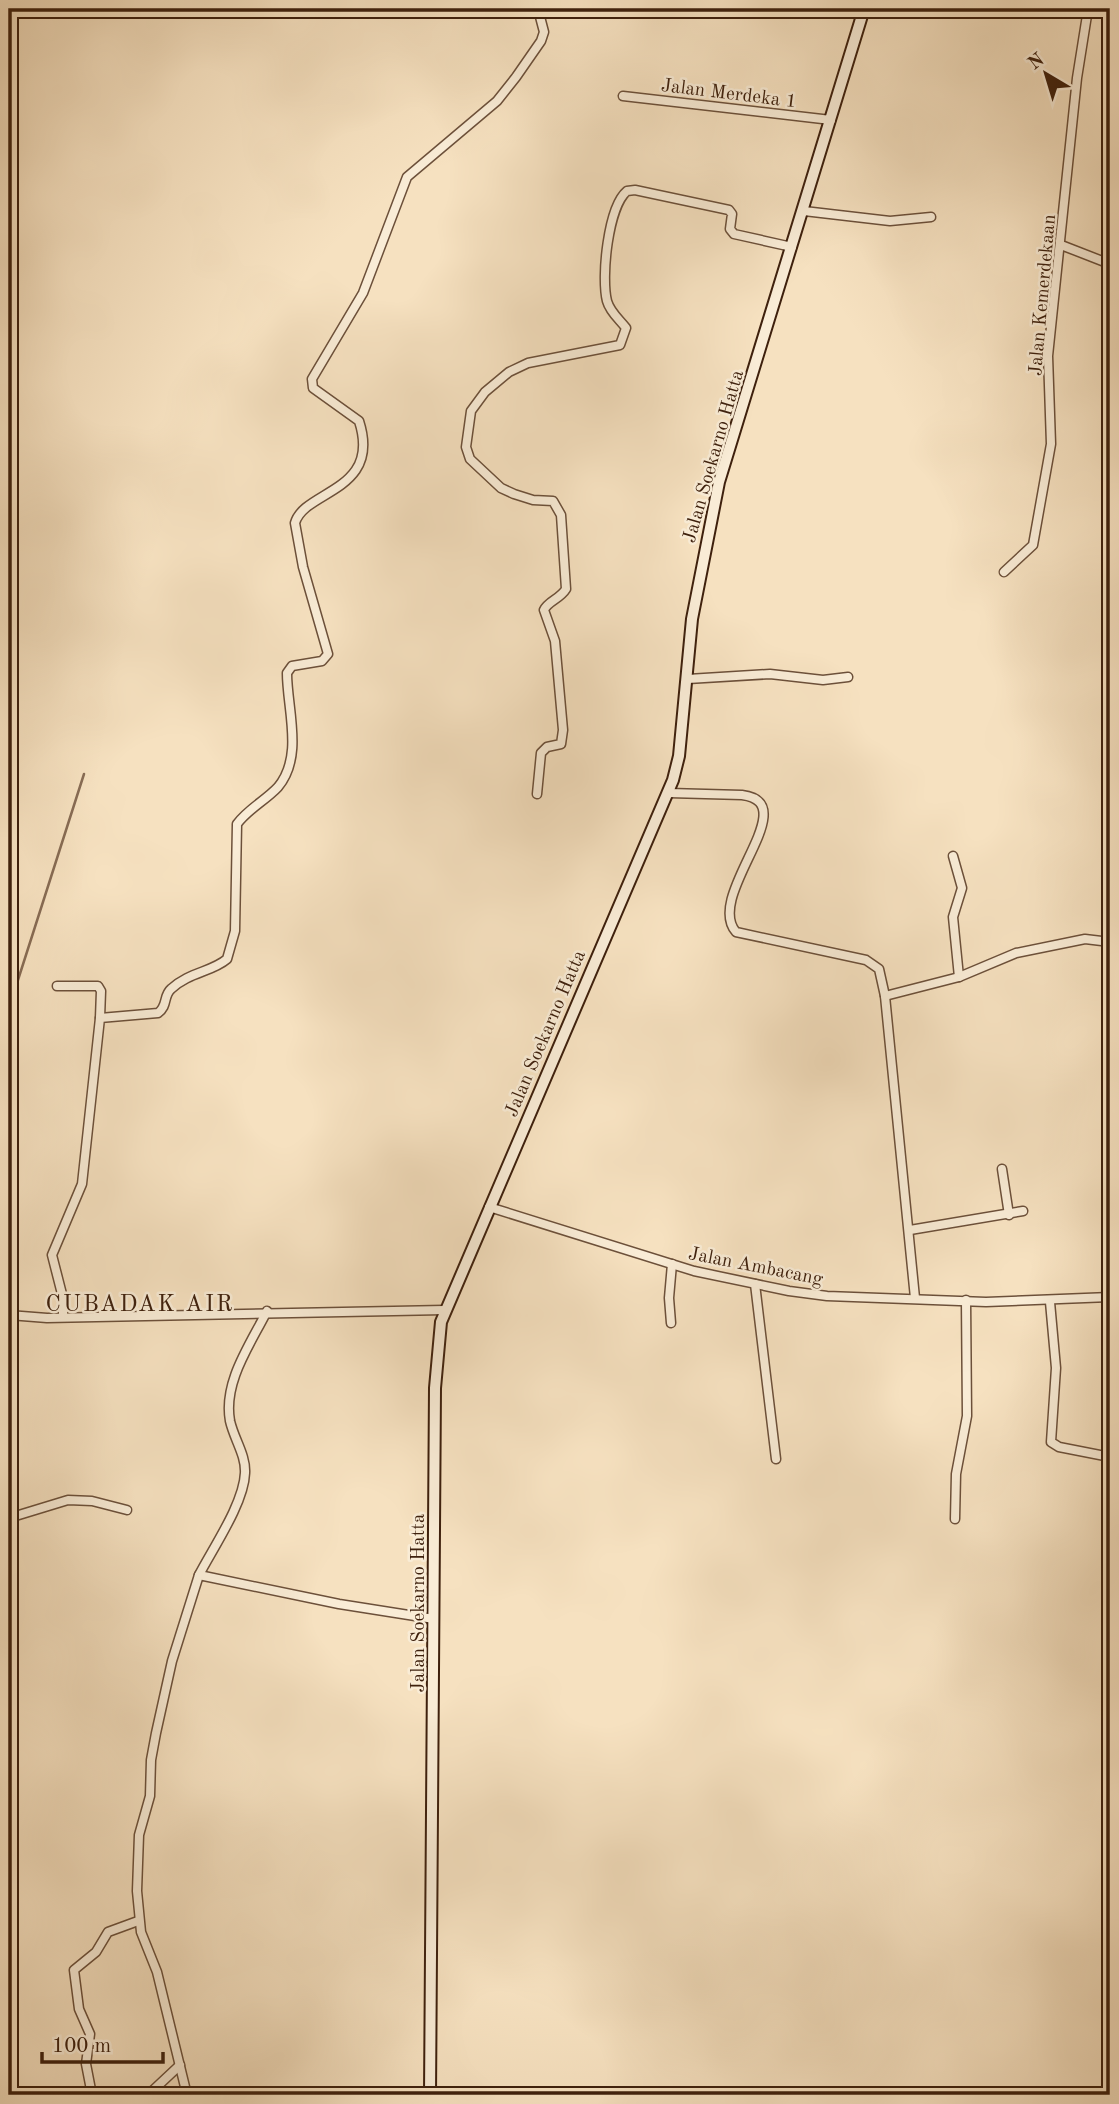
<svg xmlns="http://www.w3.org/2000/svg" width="1119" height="2104" font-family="'Old Standard TT',serif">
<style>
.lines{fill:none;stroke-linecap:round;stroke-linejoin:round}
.stream{stroke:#876c54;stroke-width:2.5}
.street-casing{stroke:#6c503a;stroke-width:11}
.secondary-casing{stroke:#3e200d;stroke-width:14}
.street{stroke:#f9ecd6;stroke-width:8}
.secondary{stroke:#f9ecd6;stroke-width:10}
.labels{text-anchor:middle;stroke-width:5;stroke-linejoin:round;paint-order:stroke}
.street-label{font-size:19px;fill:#3e200d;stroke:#f9ecd6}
.quarter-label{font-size:23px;letter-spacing:2px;fill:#3e200d;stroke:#f9ecd6}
</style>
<rect width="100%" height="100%" fill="#f6e1c0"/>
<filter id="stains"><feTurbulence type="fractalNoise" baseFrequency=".00286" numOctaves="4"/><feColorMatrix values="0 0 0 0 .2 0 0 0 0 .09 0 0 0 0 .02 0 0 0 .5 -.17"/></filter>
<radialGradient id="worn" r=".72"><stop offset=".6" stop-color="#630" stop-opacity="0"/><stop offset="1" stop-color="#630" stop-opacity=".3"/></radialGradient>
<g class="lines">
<polyline class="stream" points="9,1008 84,774"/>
<g class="street-casing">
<g id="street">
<polyline points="623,96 831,120"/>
<polyline points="804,211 890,221 931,217"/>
<polyline points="1061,245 1110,264"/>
<polyline points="1004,572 1033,545 1051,444 1048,356 1077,78 1088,9"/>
<polyline points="688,679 770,674 823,680 848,677"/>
<path d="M 669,793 L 742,795 C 806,803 704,895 736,932 L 866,960 L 879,969 L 885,996 L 915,1298"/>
<path d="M 537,794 L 541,753 L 547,747 L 561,744 L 563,730 L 555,641 L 544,610 C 548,601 560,599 566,589 L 561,515 L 553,501 L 533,500 L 514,494 L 501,488 L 470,459 L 466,447 L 471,411 L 485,392 L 509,372 L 528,363 L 620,345 L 626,328 C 619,319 610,312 607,301 C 601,277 608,207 627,191 L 635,190 L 729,210 L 732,214 L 730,229 L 734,234 L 792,247"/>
<polyline points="953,856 962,888 953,917 959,977"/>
<polyline points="57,986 98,986 101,991 100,1018"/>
<polyline points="885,996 959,977 1016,953 1085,939 1110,942"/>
<polyline points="1002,1169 1009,1215"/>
<polyline points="489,1207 694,1271 789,1291 827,1296 986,1302 1110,1297"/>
<polyline points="910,1230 1023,1211"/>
<polyline points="755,1284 776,1459"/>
<polyline points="1050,1302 1056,1368 1051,1442 1059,1447 1110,1457"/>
<polyline points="9,1315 47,1318 444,1310"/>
<path d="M 63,1317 L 63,1298 L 52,1255 L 82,1184 L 100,1018 L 158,1013 C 168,1006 163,996 171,989 C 189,972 212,972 227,959 L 235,931 L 237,824 C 248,809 266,800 278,787 C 304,756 287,709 287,673 L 292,666 L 322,661 L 328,654 L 303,567 L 295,523 C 304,490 382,492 359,421 L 313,388 L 312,379 L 363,293 L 407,177 L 497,101 L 516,77 L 541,41 L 544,32 L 538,9"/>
<polyline points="671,1323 669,1298 672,1264"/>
<polyline points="9,1518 68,1500 92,1501 127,1510"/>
<polyline points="955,1519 956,1474 967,1416 966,1300"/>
<path d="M 199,1575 C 213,1548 244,1503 245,1473 C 246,1455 234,1439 230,1421 C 223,1382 250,1345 267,1311"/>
<polyline points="92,2095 86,2064 90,2034 79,2009 74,1970 96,1952 108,1932 138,1921"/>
<polyline points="148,2095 180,2065"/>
<polyline points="187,2095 157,1972 141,1932 137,1891 139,1835 150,1796 151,1760 156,1733 172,1661 199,1575 339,1604 434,1619"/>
</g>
</g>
<g class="secondary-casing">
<polyline id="secondary" points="430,2095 435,1388 441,1322 673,780 679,756 692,619 719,482 864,9"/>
</g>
<use href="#street" class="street"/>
<use href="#secondary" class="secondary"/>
</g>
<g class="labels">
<g class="street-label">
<text transform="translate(729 92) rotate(7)" y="7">Jalan Merdeka 1</text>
<text transform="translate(1041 295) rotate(-85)" y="7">Jalan Kemerdekaan</text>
<text transform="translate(712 456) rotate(-74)" y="7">Jalan Soekarno Hatta</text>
<text transform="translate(544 1033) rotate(-67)" y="7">Jalan Soekarno Hatta</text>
<text transform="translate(756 1265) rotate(11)" y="7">Jalan Ambacang</text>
<text transform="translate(417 1603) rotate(-90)" y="7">Jalan Soekarno Hatta</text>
</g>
<g class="quarter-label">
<text x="140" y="1311">CUBADAK AIR</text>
</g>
</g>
<rect width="1119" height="2104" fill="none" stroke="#f6e1c0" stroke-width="35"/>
<rect x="10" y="10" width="1098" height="2083" fill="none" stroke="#3e200d" stroke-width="3.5"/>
<rect x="18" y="18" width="1084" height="2069" fill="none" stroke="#3e200d" stroke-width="2"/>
<g transform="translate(1046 74) rotate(322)" stroke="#f9ecd6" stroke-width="5" paint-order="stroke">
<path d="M0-5L12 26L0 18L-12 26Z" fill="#3e200d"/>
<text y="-10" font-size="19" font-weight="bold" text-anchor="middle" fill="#3e200d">N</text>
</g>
<path d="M42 2052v10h121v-10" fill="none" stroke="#3e200d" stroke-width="3.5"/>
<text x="52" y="2052" font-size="21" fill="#3e200d" stroke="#f9ecd6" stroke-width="5" paint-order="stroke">100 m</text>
<rect width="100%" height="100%" filter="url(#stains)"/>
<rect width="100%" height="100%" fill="url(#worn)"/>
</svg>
